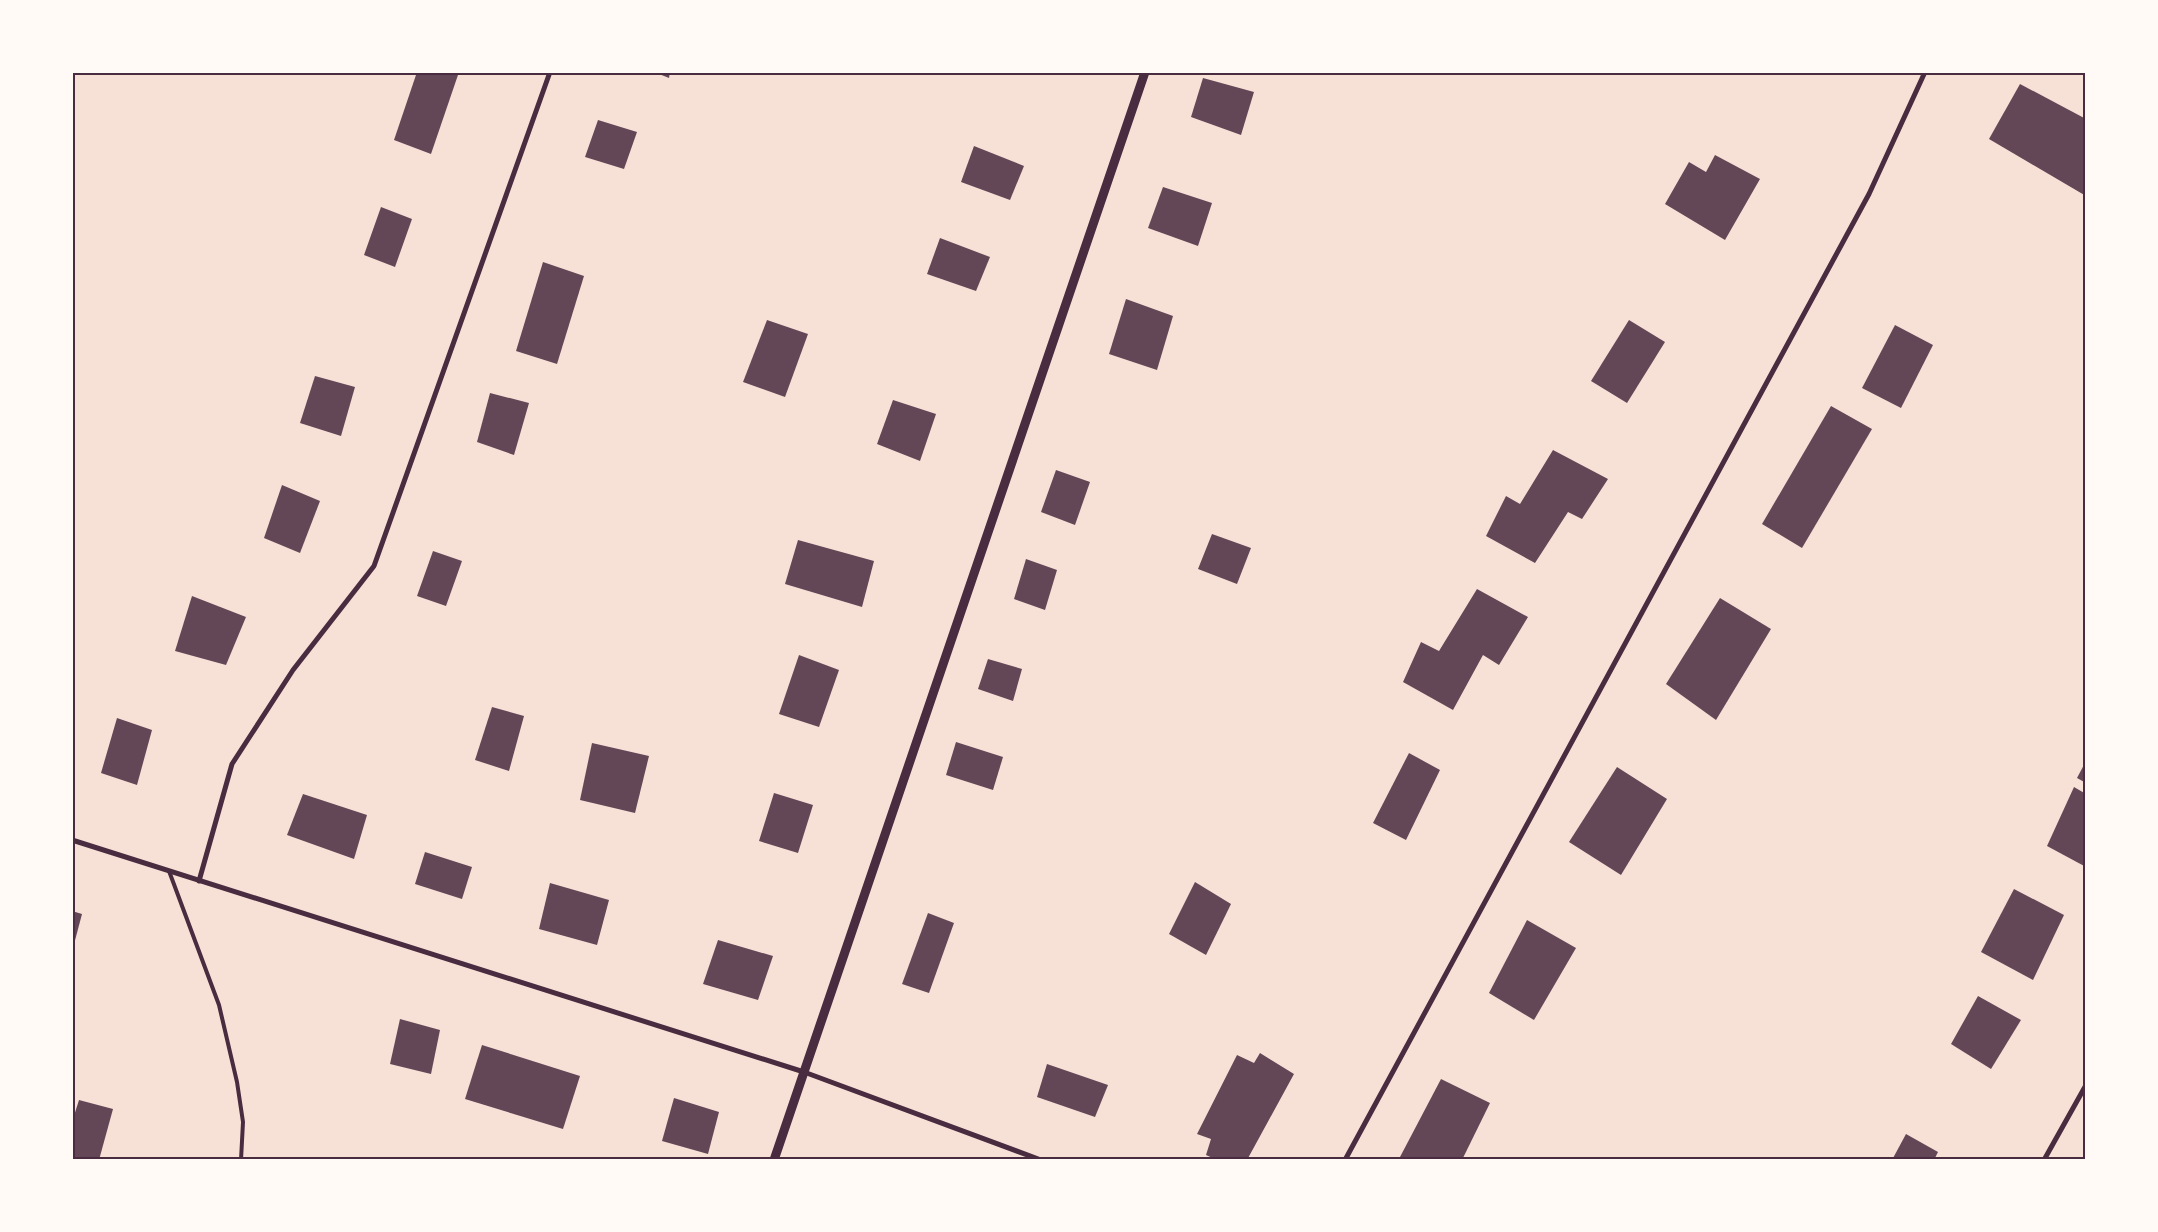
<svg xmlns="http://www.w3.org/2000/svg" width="2158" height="1232" font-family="Helvetica,sans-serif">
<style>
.building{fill:#644757}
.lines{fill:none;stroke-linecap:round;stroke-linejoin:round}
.service{stroke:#4a2c40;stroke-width:4}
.minor{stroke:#4a2c40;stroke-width:5}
.tertiary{stroke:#4a2c40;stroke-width:9}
.neatline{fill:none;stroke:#4a2c40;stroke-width:2}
</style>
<rect width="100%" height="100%" fill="#f7e1d7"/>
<g class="building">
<polygon points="417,72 459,72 431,154 394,140"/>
<polygon points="654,72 670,72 669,78"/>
<polygon points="1203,78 1254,92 1241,135 1191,117"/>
<polygon points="2020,84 2086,119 2086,196 1989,139"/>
<polygon points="598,120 637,132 624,169 585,157"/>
<polygon points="974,146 1024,166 1010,200 961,182"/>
<polygon points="1715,155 1760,179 1725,240 1665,204 1689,162 1706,172"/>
<polygon points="1163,187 1212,203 1198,246 1148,228"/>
<polygon points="381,207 412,219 395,267 364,255"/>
<polygon points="940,238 990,257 976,291 927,274"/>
<polygon points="543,262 584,276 557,364 516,351"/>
<polygon points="1126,299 1173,316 1157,370 1109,354"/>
<polygon points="767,320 808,334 785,397 743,382"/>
<polygon points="1629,320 1665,342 1627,403 1591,381"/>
<polygon points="1895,325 1933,345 1901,408 1862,388"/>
<polygon points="315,376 355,387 341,436 300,423"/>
<polygon points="490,393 529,403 514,455 477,442"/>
<polygon points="893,400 936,414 920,461 877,444"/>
<polygon points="1831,406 1872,429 1802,548 1762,524"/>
<polygon points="1553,450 1608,479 1582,519 1568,512 1535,563 1486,536 1506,496 1520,504"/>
<polygon points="1056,470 1090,482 1075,525 1041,512"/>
<polygon points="282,485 320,501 300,553 264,538"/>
<polygon points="1212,534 1251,548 1237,584 1198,569"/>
<polygon points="798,540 874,561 862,607 785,584"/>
<polygon points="433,551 462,561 446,606 417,596"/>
<polygon points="1026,559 1057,570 1045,610 1014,599"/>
<polygon points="1477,589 1528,617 1499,665 1483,655 1453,710 1403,682 1421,642 1439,651"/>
<polygon points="192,596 246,617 226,665 175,651"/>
<polygon points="1720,598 1771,629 1716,720 1666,684"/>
<polygon points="799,655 839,670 819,727 779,714"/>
<polygon points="988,659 1022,669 1013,701 978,689"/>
<polygon points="492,707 524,716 509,771 475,760"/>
<polygon points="117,718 152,730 137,785 101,773"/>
<polygon points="956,742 1003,757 993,790 946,775"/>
<polygon points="592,743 649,756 635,813 580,800"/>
<polygon points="1409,753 1440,770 1406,840 1373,823"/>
<polygon points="2086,761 2086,783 2077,778"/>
<polygon points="1617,767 1667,799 1621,875 1569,842"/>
<polygon points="2074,787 2086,794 2086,867 2047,846"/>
<polygon points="774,793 813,805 798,853 759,841"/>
<polygon points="303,794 367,815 354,859 287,835"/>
<polygon points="425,852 472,867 462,899 415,884"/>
<polygon points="1195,882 1231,904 1206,955 1169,934"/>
<polygon points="550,883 609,900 597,945 539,929"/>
<polygon points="2014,889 2064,915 2033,980 1981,952"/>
<polygon points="72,911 82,914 73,948 72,948"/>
<polygon points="928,913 954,923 929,993 902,984"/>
<polygon points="1527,920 1576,948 1534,1020 1489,993"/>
<polygon points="718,940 773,956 758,1000 703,984"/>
<polygon points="1978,996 2021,1020 1991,1069 1951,1044"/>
<polygon points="400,1019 440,1030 431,1074 390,1064"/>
<polygon points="482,1045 580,1076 563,1129 465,1099"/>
<polygon points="1260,1053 1294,1074 1247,1160 1217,1160 1206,1155 1211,1139 1197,1134 1237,1055 1254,1063"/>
<polygon points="1047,1064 1108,1085 1095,1117 1037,1097"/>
<polygon points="1441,1079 1490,1103 1462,1160 1404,1160 1400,1157"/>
<polygon points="674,1098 719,1112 708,1154 662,1141"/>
<polygon points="79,1100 113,1109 99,1160 72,1160 72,1122"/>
<polygon points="1906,1134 1938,1152 1934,1160 1892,1160"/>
</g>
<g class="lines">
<polyline class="service" points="169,871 219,1005 237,1082 243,1122 241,1160"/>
<g class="minor">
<polyline points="72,840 804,1072 1041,1160"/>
<polyline points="199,881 232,764 293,670 374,566 550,72"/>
<polyline points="1345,1160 1869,194 1925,72"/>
<polyline points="2044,1160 2086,1085"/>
</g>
<polyline class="tertiary" points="774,1160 1145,72"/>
</g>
<rect width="2158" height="1232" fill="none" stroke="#fffaf5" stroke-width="148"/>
<rect x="74" y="74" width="2010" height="1084" class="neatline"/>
</svg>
